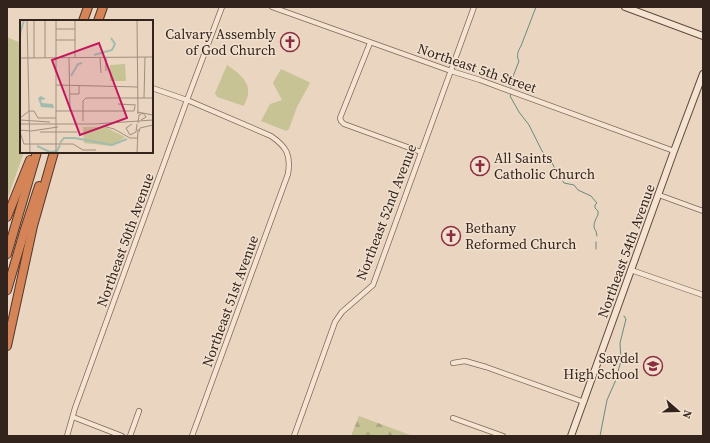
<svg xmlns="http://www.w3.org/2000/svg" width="710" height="443" font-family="'Source Serif 4',serif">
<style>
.grass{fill:#c7c395}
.forest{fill:url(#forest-firs)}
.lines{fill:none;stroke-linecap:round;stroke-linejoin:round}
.stream{stroke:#6b897c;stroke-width:1}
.street-casing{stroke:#816759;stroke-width:6}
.secondary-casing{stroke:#63493d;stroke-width:8}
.highway-casing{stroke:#4f372e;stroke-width:10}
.street{stroke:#f5e4d2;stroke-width:4.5}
.secondary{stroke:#f5e4d2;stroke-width:6}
.highway{stroke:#d48456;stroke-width:8}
.labels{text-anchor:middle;stroke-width:3;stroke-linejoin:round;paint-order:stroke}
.poi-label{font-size:14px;fill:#32231d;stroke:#f2e1cf;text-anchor:end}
.street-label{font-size:14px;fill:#32231d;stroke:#f2e1cf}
.inset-river{fill:none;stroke:#a3bcb0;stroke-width:2}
.inset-road{fill:none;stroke:#a08e7f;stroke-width:1}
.view{fill:#c2185b;fill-opacity:0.15;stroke:#c2185b;stroke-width:2}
.inset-edge{fill:none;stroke:#32231d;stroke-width:2}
</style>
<defs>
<pattern id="forest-firs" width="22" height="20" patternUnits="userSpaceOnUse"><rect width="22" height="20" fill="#c7c395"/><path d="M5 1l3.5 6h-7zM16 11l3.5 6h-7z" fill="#aba780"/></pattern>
</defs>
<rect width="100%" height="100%" fill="#ead5c0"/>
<g class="grass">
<polygon points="7,37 21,43 21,152 24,152 7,200"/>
<path d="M 227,65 C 236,71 250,81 248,93 C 248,98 245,102 244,106 L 217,97 L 215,93 Z"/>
<polygon points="281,69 309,82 310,83 297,107 289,129 286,131 261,121 270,104 282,100 273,83"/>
</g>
<polygon class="forest" points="359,416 413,436 351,436"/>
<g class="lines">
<g class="stream">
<path d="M 511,87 L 512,79 L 519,61 C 516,56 518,51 521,46 L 536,7"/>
<path d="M 511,94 L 510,96 L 519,112 L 529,125 L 542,151 L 551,160 L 554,167 L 557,171 L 564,183 L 574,185 L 578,190 L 591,196 L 597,203 L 595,205 L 595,208 L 598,211 L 598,215 C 595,220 592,227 596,231 L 597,236"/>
<polyline points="596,242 596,249"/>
<polyline points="600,436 607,400 615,382 621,361 620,343 626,319 624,316"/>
</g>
<g class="street-casing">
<g id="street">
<polyline points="272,7 451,71 480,80 674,151"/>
<polyline points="370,43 340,118 341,121 344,124 421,152"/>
<path d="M 152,88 L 187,100 L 271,136 C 287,147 291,155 288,174 L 192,436"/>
<polyline points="659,195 703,211"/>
<polyline points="631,270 703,295"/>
<polyline points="453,363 465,361 486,367 584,402"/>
<polyline points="73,417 122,436"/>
<polyline points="453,418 503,436"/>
<polyline points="67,436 75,408 187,100 222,7"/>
<polyline points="130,436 139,411"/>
<polyline points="294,436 335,322 342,312 373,285 474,7"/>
</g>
</g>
<g class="secondary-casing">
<g id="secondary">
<polyline points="625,7 703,36"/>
<polyline points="571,436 674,151 703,74"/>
</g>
</g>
<g class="highway-casing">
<g id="highway">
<polyline points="83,21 88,7"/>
<polyline points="98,21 103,7"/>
<polyline points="7,217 30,160"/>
<polyline points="7,254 37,152"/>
<polyline points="7,290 25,229 39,186"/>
<polyline points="7,346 33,226 54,152"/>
</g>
</g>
<use href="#street" class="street"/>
<use href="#secondary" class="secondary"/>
<use href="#highway" class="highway"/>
</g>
<defs>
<g id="church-ring" transform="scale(1)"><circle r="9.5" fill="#f2e1cf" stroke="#8c2e41" stroke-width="1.5"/><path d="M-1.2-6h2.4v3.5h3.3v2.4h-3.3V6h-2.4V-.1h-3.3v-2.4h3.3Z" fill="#8c2e41"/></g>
<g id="school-ring" transform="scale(1)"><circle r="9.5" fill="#f2e1cf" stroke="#8c2e41" stroke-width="1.5"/><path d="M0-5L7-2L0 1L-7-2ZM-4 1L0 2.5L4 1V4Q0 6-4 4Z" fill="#8c2e41"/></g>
</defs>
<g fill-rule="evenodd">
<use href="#church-ring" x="290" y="42"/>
<use href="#church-ring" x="480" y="166"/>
<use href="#church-ring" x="451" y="236"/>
<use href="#school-ring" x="653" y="366"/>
</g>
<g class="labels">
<g class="poi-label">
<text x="276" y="39">Calvary Assembly<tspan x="276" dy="16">of God Church</tspan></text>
<text x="494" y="163" text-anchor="start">All Saints<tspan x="494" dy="16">Catholic Church</tspan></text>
<text x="465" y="233" text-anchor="start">Bethany<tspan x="465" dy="16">Reformed Church</tspan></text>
<text x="639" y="363">Saydel<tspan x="639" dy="16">High School</tspan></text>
</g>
<g class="street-label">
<text transform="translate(477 68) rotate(19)" y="5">Northeast 5th Street</text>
<text transform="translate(386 212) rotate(-69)" y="5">Northeast 52nd Avenue</text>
<text transform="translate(125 240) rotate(-70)" y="5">Northeast 50th Avenue</text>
<text transform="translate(626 251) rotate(-70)" y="5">Northeast 54th Avenue</text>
<text transform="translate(230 301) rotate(-70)" y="5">Northeast 51st Avenue</text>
</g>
</g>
<g transform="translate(20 20)">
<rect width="133" height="133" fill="#ead5c0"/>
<path d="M 63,107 L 85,107 L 105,117 L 92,126 L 64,123 Z" fill="#c7c395"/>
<path d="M 105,44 L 106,61 L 90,61 L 90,45 Z" fill="#c7c395"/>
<path d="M 21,76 L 26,79 L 21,80 L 22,83 L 33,84 L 34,88 L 21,87 L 18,78 Z" fill="#a3bcb0"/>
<path class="inset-river" d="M 0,14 L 4,0M 74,35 L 92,30 L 95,24 L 91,18M 51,56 L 58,44 L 62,43M 40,123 L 44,118 L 55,118 L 92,125 L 107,119M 17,126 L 30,132 L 37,131 L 40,125"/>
<path class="inset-road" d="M 7,0 L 10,133M 14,0 L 14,38M 36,0 L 36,133M 55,0 L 55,38M 117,0 L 118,94M 36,9 L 55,9M 36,20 L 55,20M 0,38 L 133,37M 25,38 L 25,0M 49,38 L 50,91M 80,38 L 81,53M 86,38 L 86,51M 36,65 L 118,67M 50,74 L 59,74 L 59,65M 124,78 L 125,37M 98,84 L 116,85M 36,91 L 114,91 L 115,86M 117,92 L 133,95M 0,98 L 9,91 L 14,91 L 18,98 L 36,98M 0,100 L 30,102M 63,101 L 63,81 L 66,78 L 133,78M 118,103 L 119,95 L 123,93 L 126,97 L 121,100M 0,104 L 75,104 L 133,100M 112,104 L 106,108 L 110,115 L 116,112 L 117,104M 83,106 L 94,109 L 110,118 L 118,118M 0,110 L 11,111 L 38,107M 0,112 L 4,124 L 53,124 L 63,130 L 76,130M 20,112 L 57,112M 119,112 L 120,108 L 133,105M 117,133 L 118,109"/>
<path class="view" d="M 79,23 L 107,98 L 60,115 L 32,40 Z"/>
<rect width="133" height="133" class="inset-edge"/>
</g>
<rect width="710" height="443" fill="none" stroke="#32231d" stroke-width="16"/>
<g transform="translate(678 411) rotate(110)" stroke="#f2e1cf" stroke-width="3" paint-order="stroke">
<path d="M0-3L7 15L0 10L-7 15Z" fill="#32231d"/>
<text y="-6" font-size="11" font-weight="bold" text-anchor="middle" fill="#32231d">N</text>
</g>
</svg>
